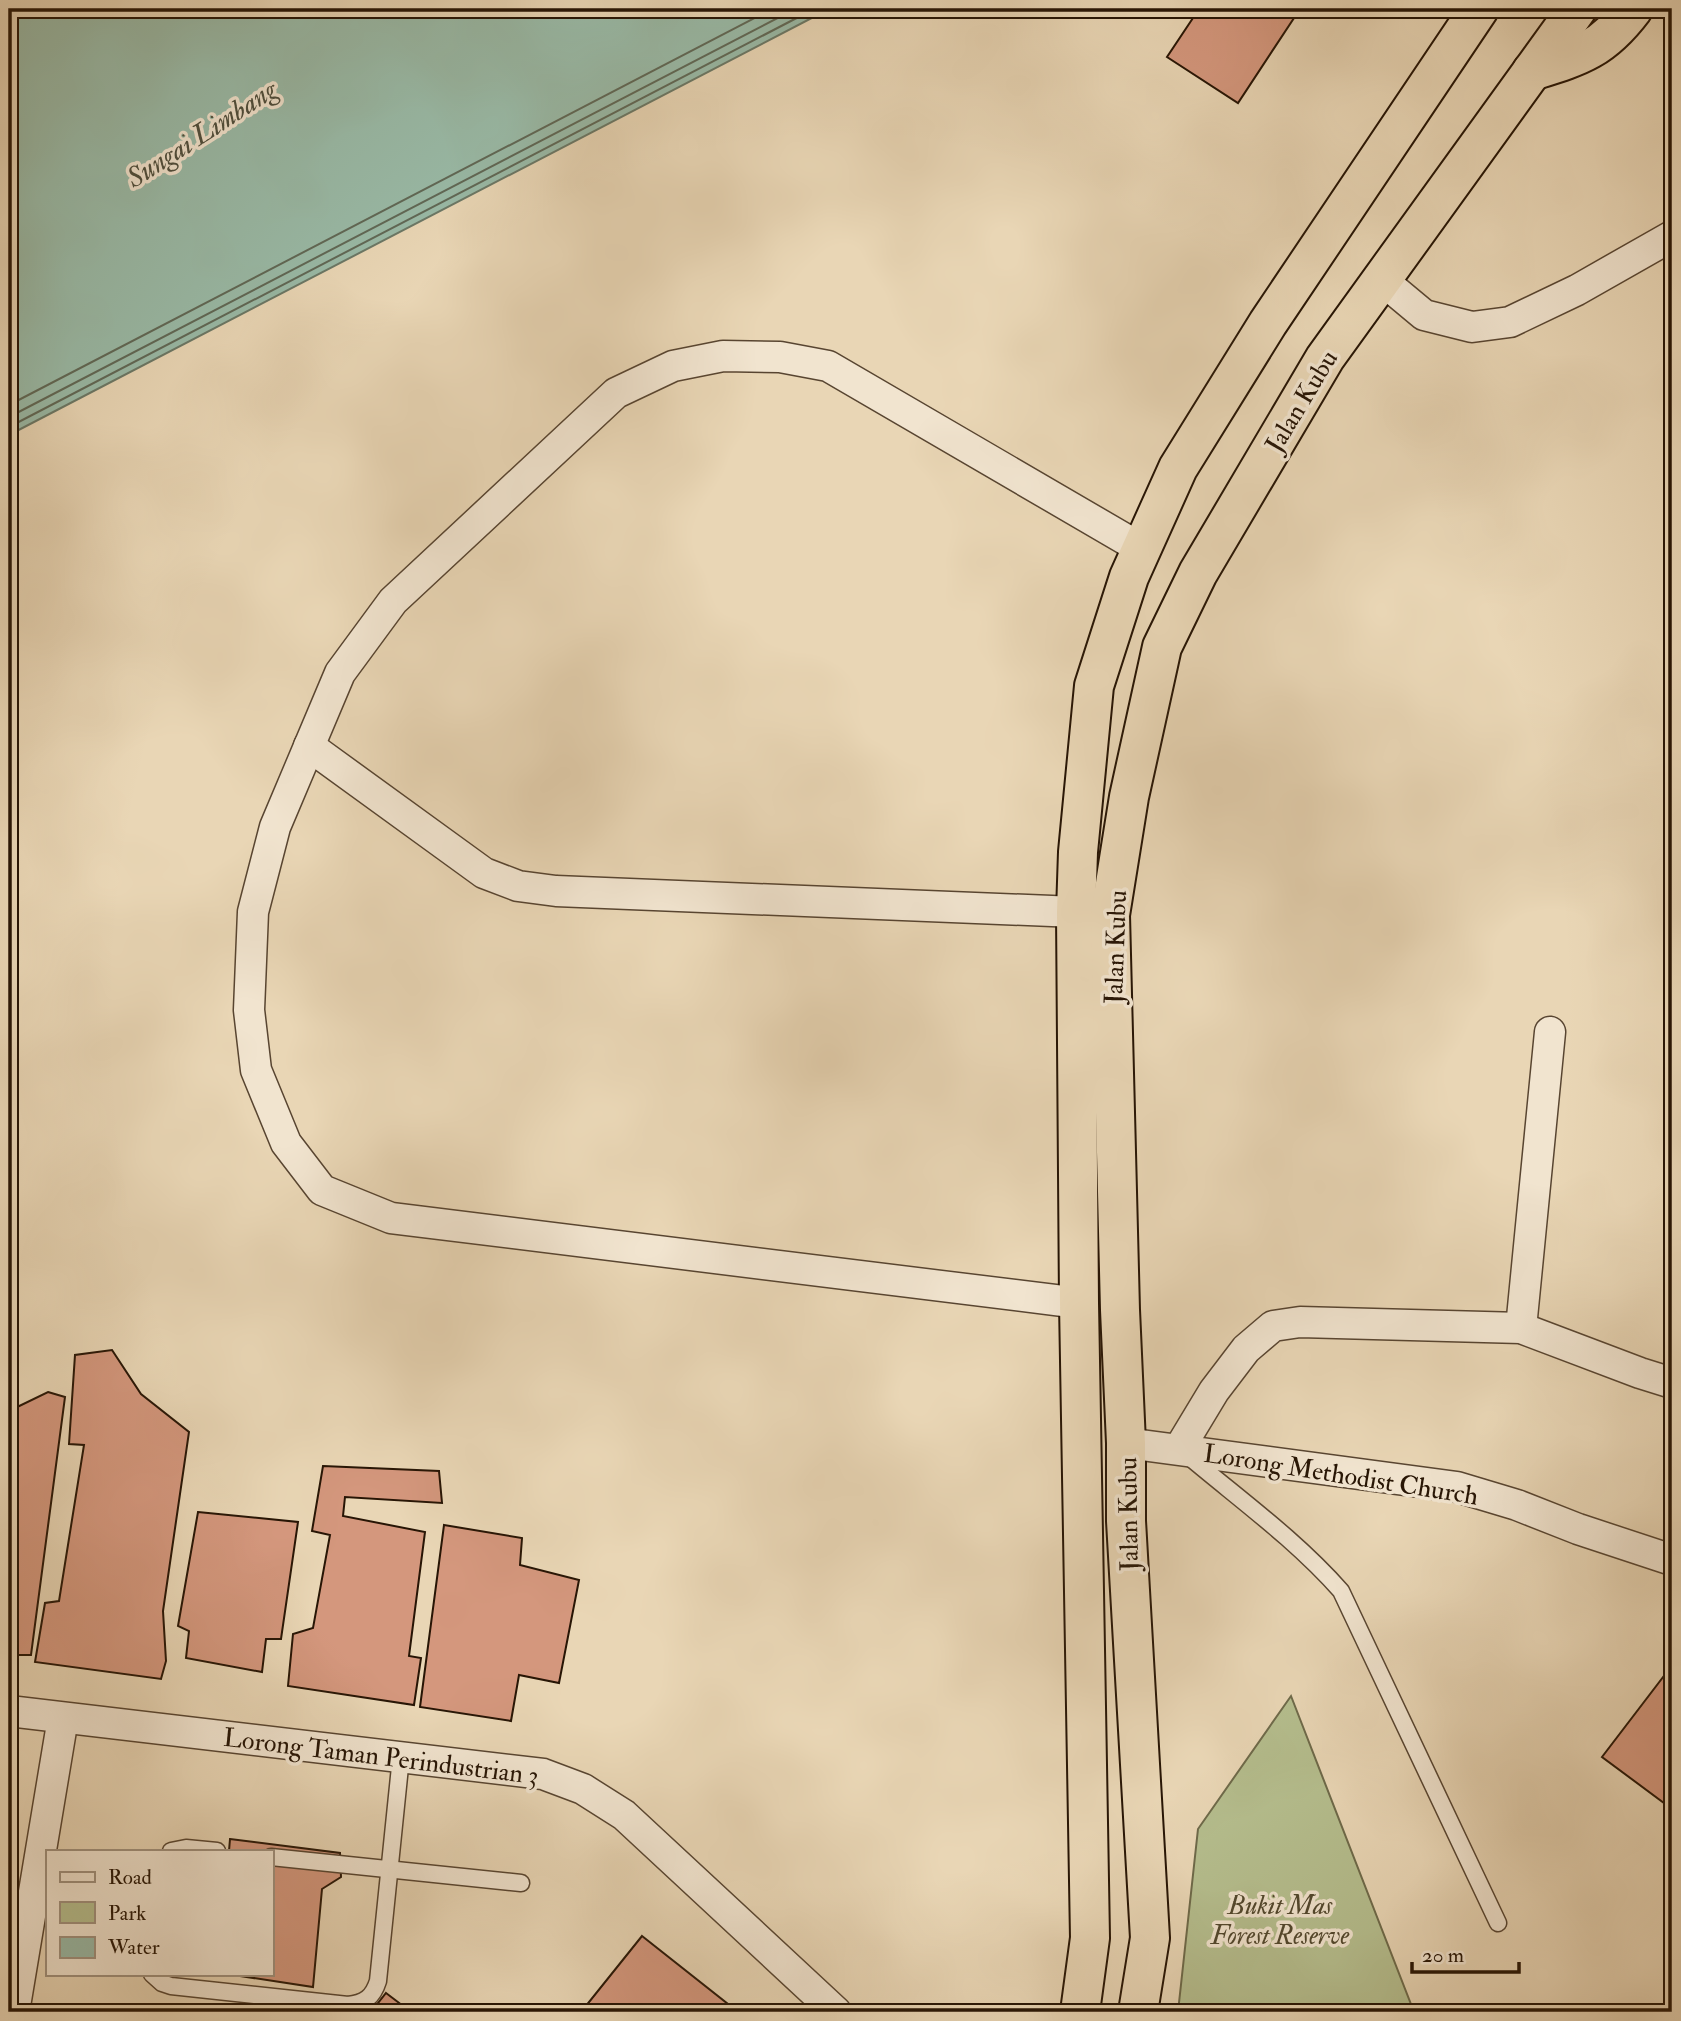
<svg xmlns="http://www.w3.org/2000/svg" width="1681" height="2021" font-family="'IM FELL Double Pica',serif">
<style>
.green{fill:#b5be8e;stroke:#6e6a4a;stroke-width:2}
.water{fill:#99baa7;stroke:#6b7866;stroke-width:2}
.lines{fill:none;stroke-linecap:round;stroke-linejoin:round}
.shore{stroke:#606856;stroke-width:2}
.building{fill:#d4977d;stroke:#271505;stroke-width:2}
.lane-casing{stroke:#584531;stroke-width:19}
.street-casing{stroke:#584531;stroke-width:33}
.highway-casing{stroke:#271505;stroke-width:42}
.lane{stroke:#f1e4cf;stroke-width:16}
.street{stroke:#f1e4cf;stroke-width:30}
.highway{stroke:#e9d6b5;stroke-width:38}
.labels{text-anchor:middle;stroke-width:7;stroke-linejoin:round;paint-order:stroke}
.street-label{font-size:26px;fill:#271505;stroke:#f1e4cf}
.park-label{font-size:26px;font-style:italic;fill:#52482e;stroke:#f1e4cf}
.water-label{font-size:28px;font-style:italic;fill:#4f4f3e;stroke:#f1e4cf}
</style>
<rect width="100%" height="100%" fill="#e9d6b5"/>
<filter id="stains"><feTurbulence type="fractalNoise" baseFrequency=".00286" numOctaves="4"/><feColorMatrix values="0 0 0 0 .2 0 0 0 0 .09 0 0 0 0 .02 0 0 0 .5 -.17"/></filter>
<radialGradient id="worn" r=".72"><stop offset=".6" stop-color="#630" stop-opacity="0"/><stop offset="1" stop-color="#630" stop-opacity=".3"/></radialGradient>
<polygon class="green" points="1291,1696 1414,2012 1178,2012 1198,1829"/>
<polygon class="water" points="9,9 829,9 9,435"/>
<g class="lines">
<g class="shore">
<polyline points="9,405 772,9"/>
<polyline points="9,417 795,9"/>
<polyline points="9,427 814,9"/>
</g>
</g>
<g class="building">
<polygon points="1199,9 1280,9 1294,18 1238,103 1167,57"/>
<polygon points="112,1350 141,1394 189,1432 163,1611 166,1661 161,1679 35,1662 45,1603 59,1601 84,1445 69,1444 75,1355"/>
<polygon points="48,1392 65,1397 31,1655 9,1655 9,1411"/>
<polygon points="323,1466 439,1471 442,1503 345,1497 343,1516 425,1532 409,1656 421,1658 414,1705 288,1686 293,1634 313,1628 330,1535 312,1531"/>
<polygon points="198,1512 298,1522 281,1639 266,1639 262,1672 186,1658 189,1631 178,1626"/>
<polygon points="444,1525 522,1538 520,1565 579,1580 559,1683 519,1675 511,1721 420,1707"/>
<polygon points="1670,1668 1672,1670 1672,1809 1602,1757"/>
<polygon points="230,1839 340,1853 341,1877 322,1889 313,1987 227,1974 271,1974 271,1851 229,1851"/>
<polygon points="642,1936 733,2008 730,2012 581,2012"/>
<polygon points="386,1993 411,2012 371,2012"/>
</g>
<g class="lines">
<g class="lane-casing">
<g id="lane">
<path d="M 1187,1455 C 1239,1499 1295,1539 1341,1591 L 1498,1923"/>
<polyline points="171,1851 186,1848 217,1851"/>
<polyline points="271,1857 521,1883"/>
<path d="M 152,1974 L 162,1983 L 171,1986 L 348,2005 C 365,2003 373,1997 378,1981 L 401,1757"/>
</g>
</g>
<g class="street-casing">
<g id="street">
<polyline points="1382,280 1424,315 1472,327 1510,322 1577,290 1672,236"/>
<polyline points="309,746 484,873 518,886 556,891 1076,912"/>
<polyline points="1079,1303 391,1218 322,1190 286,1143 256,1070 249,1010 253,912 275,827 340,673 393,601 616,393 673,366 723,356 780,357 828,366 1142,549"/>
<polyline points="1521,1328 1550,1032"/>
<polyline points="1126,1443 1457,1487 1517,1505 1578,1529 1672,1560"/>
<polyline points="1179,1449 1214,1391 1246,1349 1273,1326 1300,1322 1521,1328 1640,1373 1672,1383"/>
<polyline points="9,1711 543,1774 583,1789 624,1815 836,2012"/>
<polyline points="14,2012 63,1718"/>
</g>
</g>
<g class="highway-casing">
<g id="highway">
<path d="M 1532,71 C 1580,56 1602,50 1633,9"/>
<polyline points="1080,2012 1090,1938 1079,1303 1076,912 1078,852 1094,686 1129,577 1178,468 1268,323 1479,9"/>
<polyline points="1138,2012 1150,1938 1126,1521 1126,1443 1120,1310 1110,915 1129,797 1162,647 1198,573 1325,358 1577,9"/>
</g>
</g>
<use href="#lane" class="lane"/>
<use href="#street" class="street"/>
<use href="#highway" class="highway"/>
</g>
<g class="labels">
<g class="street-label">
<text transform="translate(1301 401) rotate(-59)" y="9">Jalan Kubu</text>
<text transform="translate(1115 947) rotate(-88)" y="9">Jalan Kubu</text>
<text transform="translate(1341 1474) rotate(9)" y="9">Lorong Methodist Church</text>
<text transform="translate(1128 1514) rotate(-91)" y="9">Jalan Kubu</text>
<text transform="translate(381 1756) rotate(7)" y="9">Lorong Taman Perindustrian 3</text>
</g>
<g class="park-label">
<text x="1280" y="1914">Bukit Mas<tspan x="1280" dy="30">Forest Reserve</tspan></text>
</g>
<g class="water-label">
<text transform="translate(201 133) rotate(-33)" y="10">Sungai Limbang</text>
</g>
</g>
<rect width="1681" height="2021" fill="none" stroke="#e9d6b5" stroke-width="35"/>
<rect x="10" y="10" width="1660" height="2000" fill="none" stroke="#271505" stroke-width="3.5"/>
<rect x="18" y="18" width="1646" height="1986" fill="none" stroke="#271505" stroke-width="2"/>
<rect x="46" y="1850" width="228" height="126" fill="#f1e4cf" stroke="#a0917e" stroke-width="2"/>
<rect x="60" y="1872" width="35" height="10" fill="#f1e4cf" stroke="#a0917e" stroke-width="2"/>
<text x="108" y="1884" font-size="21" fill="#271505">Road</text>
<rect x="60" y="1902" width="35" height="21" fill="#b5be8e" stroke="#a0917e" stroke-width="2"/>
<text x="108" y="1920" font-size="21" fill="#271505">Park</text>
<rect x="60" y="1937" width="35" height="21" fill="#99baa7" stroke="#a0917e" stroke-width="2"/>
<text x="108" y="1954" font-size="21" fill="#271505">Water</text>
<path d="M1412 1962v10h107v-10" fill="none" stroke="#271505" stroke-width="3.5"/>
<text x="1422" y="1962" font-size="21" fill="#271505" stroke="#f1e4cf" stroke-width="5" paint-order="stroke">20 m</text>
<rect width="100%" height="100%" filter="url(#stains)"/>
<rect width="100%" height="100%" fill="url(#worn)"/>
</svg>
